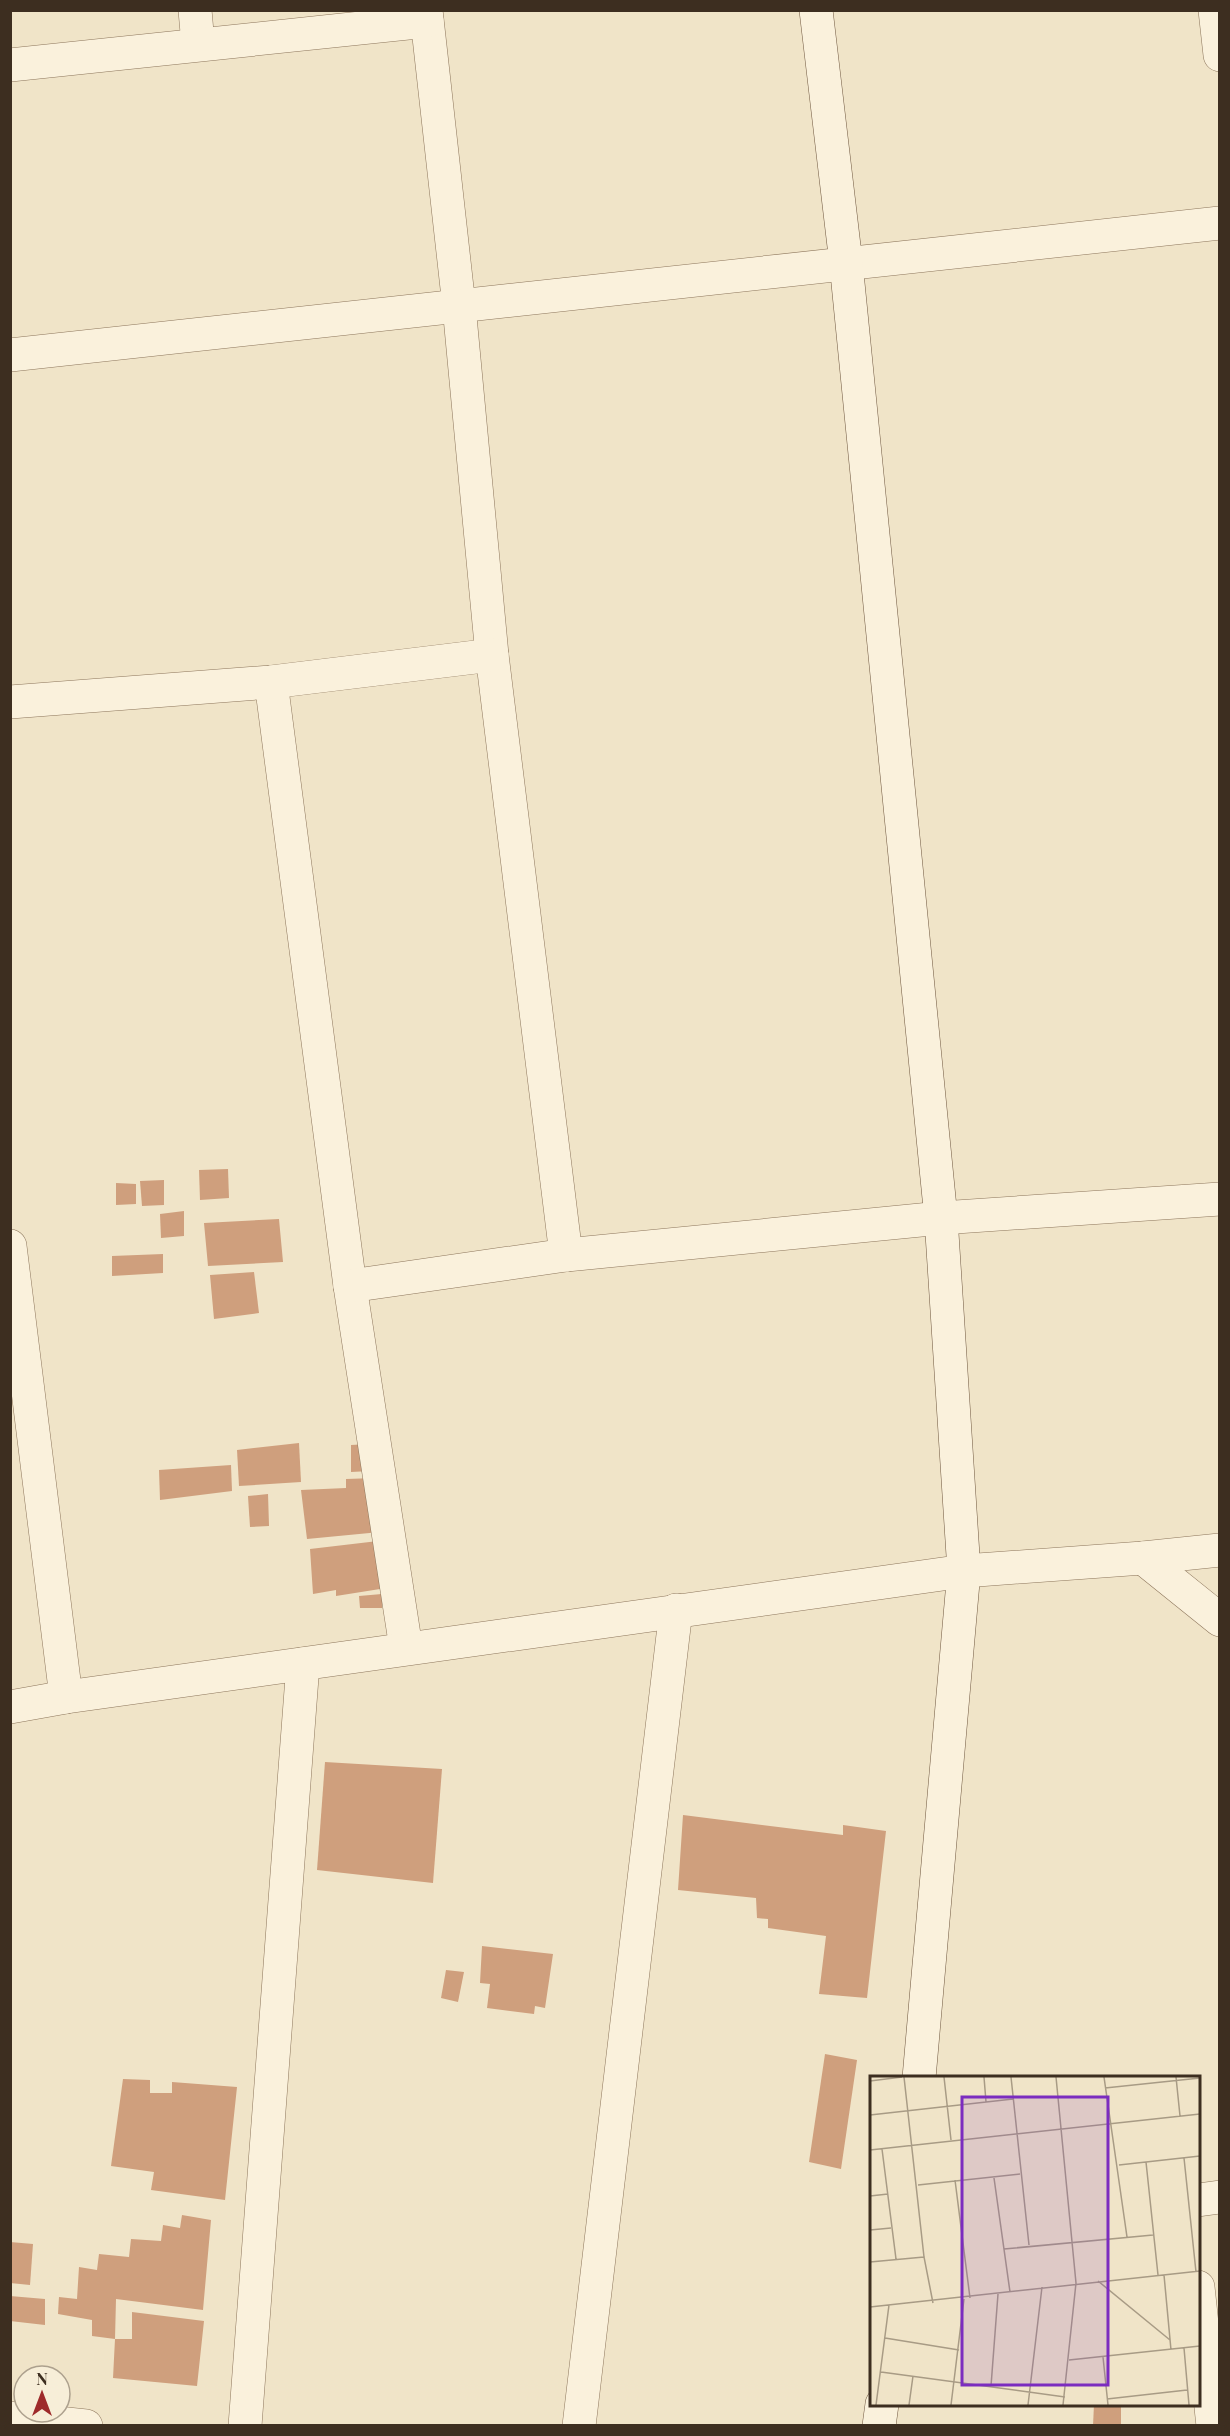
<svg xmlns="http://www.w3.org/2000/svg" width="1230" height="2436" font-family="'Playfair Display',serif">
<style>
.building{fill:#cf9f7d}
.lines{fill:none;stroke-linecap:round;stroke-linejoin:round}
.street-casing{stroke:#8d765c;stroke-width:34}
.secondary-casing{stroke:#6f573f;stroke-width:34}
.street{stroke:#faf1dc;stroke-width:33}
.secondary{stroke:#faf1dc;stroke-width:33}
.inset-road{fill:none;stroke:#a89b85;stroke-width:1.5}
.view{fill:#7b2cbf;fill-opacity:0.15;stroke:#7b2cbf;stroke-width:3}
.inset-edge{fill:none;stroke:#3d2e20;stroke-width:3}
</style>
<rect width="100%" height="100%" fill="#f0e4c8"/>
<g class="building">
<polygon points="228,1169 229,1198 200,1200 199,1170"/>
<polygon points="164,1180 164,1205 142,1206 140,1181"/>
<polygon points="116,1183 136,1184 136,1204 116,1205"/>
<polygon points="184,1211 184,1236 161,1238 160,1214"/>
<polygon points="279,1219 283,1262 208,1266 204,1223"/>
<polygon points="163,1254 163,1273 112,1276 112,1256"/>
<polygon points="254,1272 259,1313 214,1319 210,1275"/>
<polygon points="299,1443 301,1482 239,1486 237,1450"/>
<polygon points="369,1444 370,1471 351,1472 351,1445"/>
<polygon points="231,1465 232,1491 160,1500 159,1470"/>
<polygon points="375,1478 380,1532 307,1539 301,1490 346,1488 346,1479"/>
<polygon points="268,1494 269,1526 250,1527 248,1496"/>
<polygon points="378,1541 380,1589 336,1596 336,1590 313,1594 310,1549"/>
<polygon points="382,1594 382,1608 360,1608 359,1596"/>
<polygon points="325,1762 442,1769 433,1883 317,1870"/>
<polygon points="683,1815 843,1835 843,1825 886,1831 867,1998 819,1994 826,1936 768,1928 768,1919 757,1918 756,1898 678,1890"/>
<polygon points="482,1946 553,1954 545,2008 535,2006 534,2014 487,2008 490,1984 480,1983"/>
<polygon points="446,1970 464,1972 458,2002 441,1998"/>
<polygon points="825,2054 857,2060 841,2169 809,2162"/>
<polygon points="123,2079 150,2080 150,2093 172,2093 172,2082 237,2087 225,2200 151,2190 154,2172 111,2166"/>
<polygon points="182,2215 211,2220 203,2310 116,2299 115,2339 92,2336 92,2320 58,2314 59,2297 77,2299 79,2267 97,2270 99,2254 129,2257 131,2239 161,2241 163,2225 180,2228"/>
<polygon points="10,2242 33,2244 30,2285 10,2283"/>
<polygon points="10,2296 45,2299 45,2325 10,2321"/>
<polygon points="132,2312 204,2321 197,2386 113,2378 115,2339 132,2339"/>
<polygon points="1094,2404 1121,2404 1121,2426 1093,2426"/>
</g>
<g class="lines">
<g class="street-casing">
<g id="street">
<polyline points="195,10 198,44"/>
<polyline points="426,10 459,306 492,655 566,1255"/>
<polyline points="1215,10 1220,55"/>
<polyline points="10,65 427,21"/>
<polyline points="10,355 1220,223"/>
<polyline points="271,682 350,1286 406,1648"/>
<polyline points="10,702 271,682 492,655"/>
<polyline points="10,1246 66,1697"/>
<polyline points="350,1286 566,1255 941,1218 1220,1199"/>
<polyline points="1143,1558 1220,1620"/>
<polyline points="10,1707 66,1697 964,1571 1143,1558 1220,1550"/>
<polyline points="1198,2200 1220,2197"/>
<polyline points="1198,2287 1213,2426"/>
<polyline points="10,2418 86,2426"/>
<polyline points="245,2426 303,1664"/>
<polyline points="579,2426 676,1610"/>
</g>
</g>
<g class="secondary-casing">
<g id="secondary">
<polyline points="816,10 846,263 941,1218 964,1571 919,2078"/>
<polyline points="879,2426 882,2404"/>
</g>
</g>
<use href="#street" class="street"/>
<use href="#secondary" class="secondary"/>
</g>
<g transform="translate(870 2076)">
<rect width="330" height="330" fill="#f0e4c8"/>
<path class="inset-road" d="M 34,1 L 54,181 L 63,227M 74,1 L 81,64M 114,1 L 116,26M 141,1 L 159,169M 186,1 L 206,207 L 193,329M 234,1 L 257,161M 306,1 L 310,40M 0,5 L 32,1M 235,12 L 330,2M 0,39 L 143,23M 12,73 L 26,183M 0,74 L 330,38M 314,82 L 326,196M 276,86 L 288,199M 249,89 L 330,80M 124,102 L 140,216M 85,104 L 100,222M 48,109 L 150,98M 0,120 L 18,118M 0,154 L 21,152M 134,173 L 283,159M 0,186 L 54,181M 294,199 L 301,274M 228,205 L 300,264M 0,231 L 330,195M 15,262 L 89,274M 314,272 L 319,329M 233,281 L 238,329M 199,284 L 330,270M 11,296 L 195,321M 121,310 L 128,218M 237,323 L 317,314M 6,329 L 19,229M 39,329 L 43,300M 81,329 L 94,223M 158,329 L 172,211"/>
<path class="view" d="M 92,21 L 238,21 L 238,309 L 92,309 Z"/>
<rect width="330" height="330" class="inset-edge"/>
</g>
<rect width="1230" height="2436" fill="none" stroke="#3d2e20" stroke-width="24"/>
<g transform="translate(42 2394)"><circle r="28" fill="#f7eed8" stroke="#ada18e" stroke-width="1.5"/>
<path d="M0-4.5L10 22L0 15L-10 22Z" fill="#9e2a2b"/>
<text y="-9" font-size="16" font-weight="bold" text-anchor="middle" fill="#3d2e20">N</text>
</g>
</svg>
